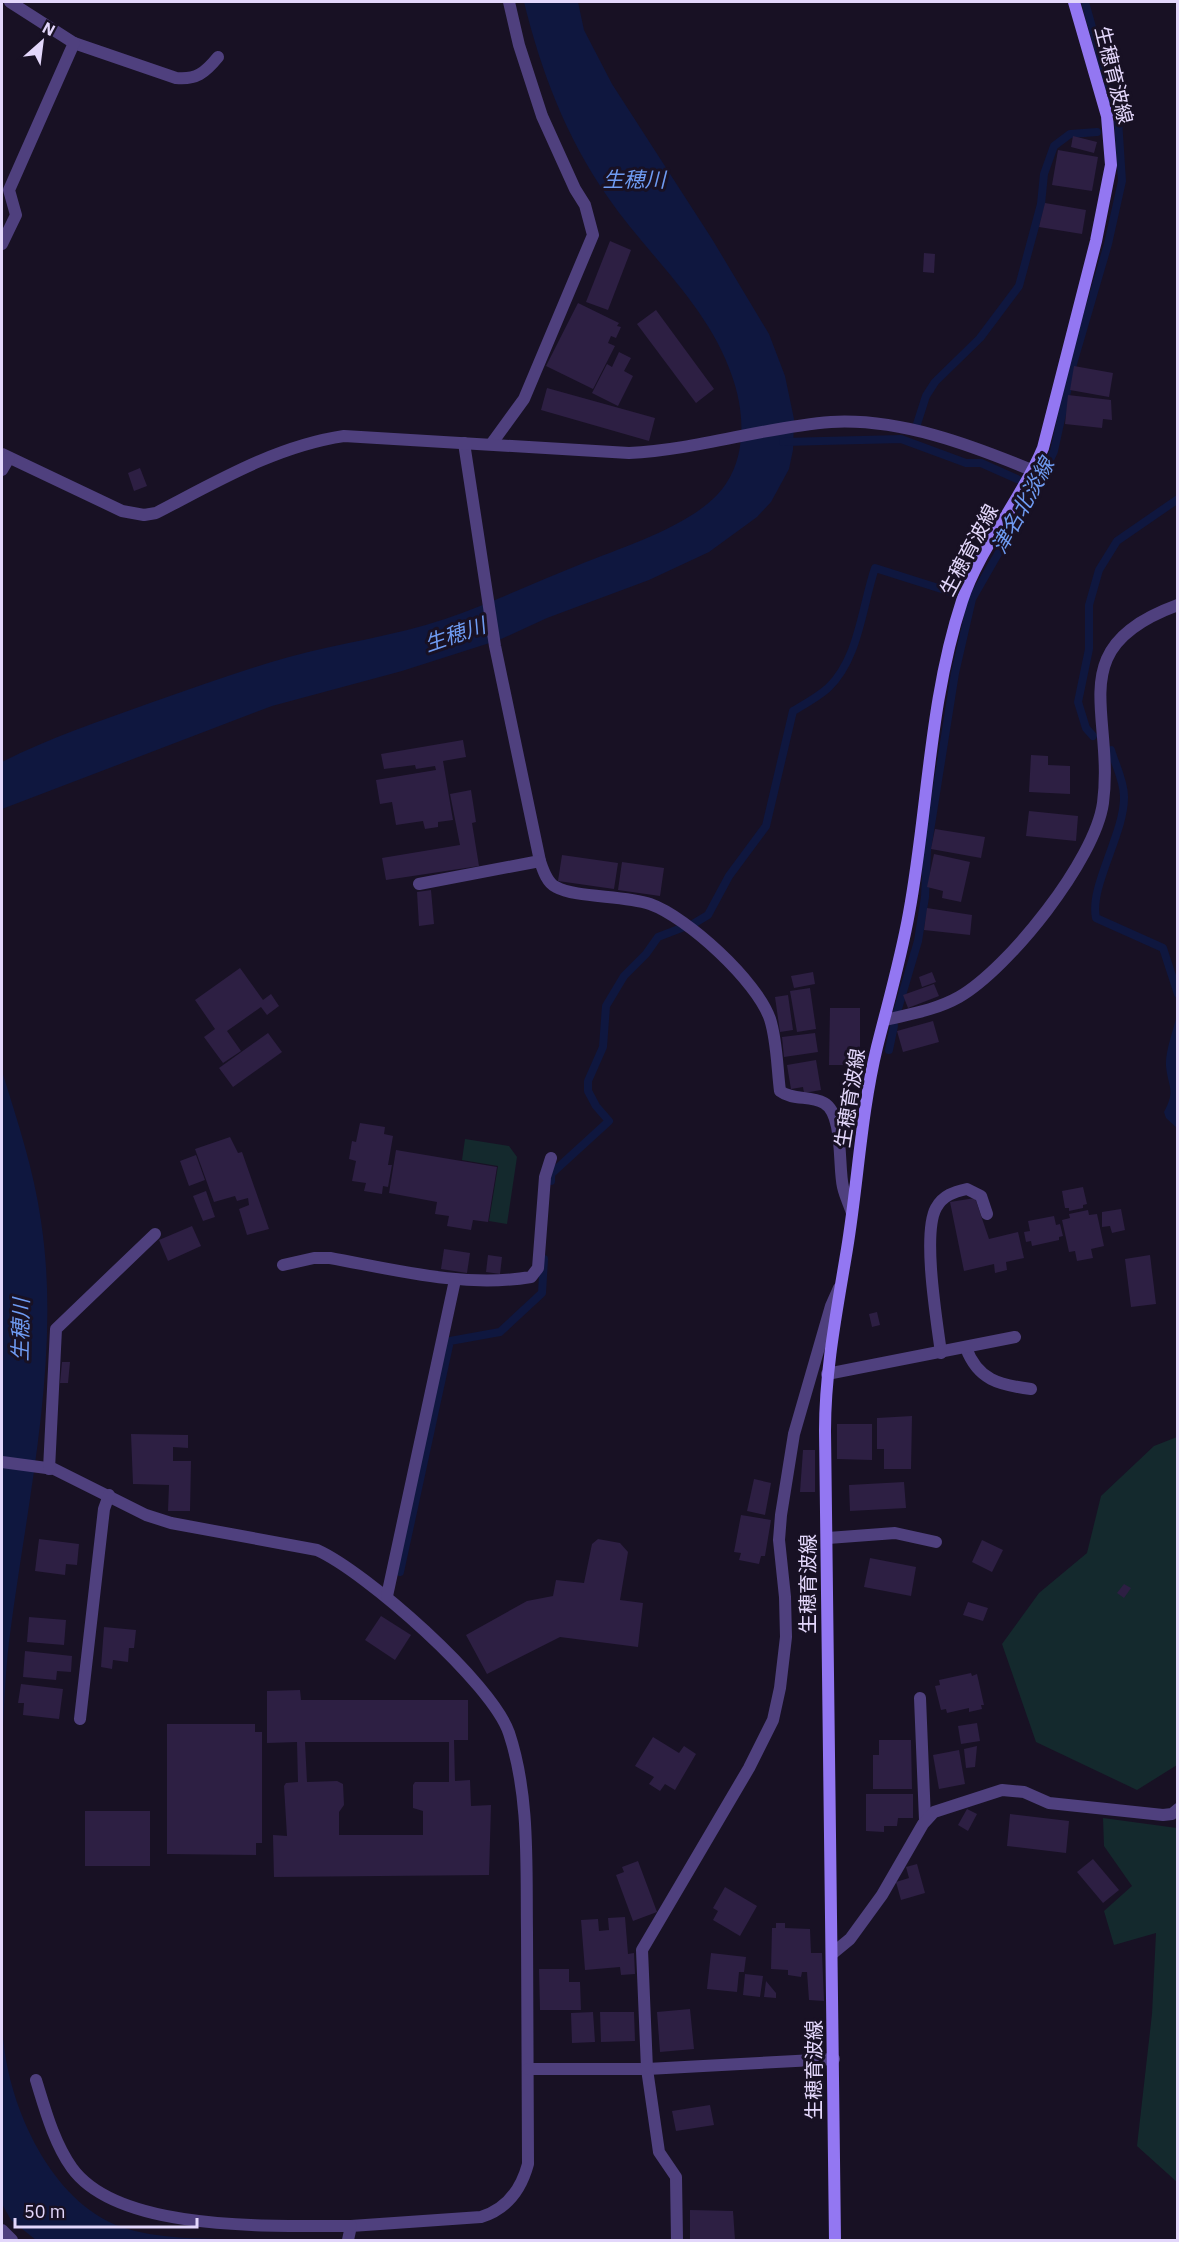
<svg xmlns="http://www.w3.org/2000/svg" width="1179" height="2242" font-family="'IBM Plex Sans','Noto Sans JP',sans-serif">
<style>
.green{fill:#14292d}
.water{fill:#0f173f}
.lines{fill:none;stroke-linecap:round;stroke-linejoin:round}
.stream{stroke:#0f173f;stroke-width:8}
.building{fill:#2d1f43;fill-rule:evenodd}
.lane{stroke:#4f407e;stroke-width:12}
.street{stroke:#4f407e;stroke-width:12}
.secondary{stroke:#9377f2;stroke-width:12}
.labels{text-anchor:middle;stroke-width:6;stroke-linejoin:round;paint-order:stroke}
.street-label{font-size:20px;fill:#e3d7fb;stroke:#181124}
.water-label{font-size:21px;font-style:italic;fill:#6f9bf2;stroke:#181124}
</style>
<rect width="100%" height="100%" fill="#181124"/>
<g class="green">
<polygon points="465,1139 509,1146 517,1157 507,1224 489,1221 498,1166 462,1160"/>
<polygon points="1177,1437 1177,1765 1137,1790 1036,1742 1002,1644 1039,1593 1087,1553 1101,1496 1154,1446"/>
<polygon points="1103,1818 1177,1828 1177,2182 1137,2146 1152,2014 1156,1933 1114,1945 1104,1911 1132,1886 1104,1846"/>
</g>
<g class="water">
<path d="M 524,2 L 578,2 L 584,30 L 612,84 L 712,239 L 769,334 L 785,376 L 794,419 L 793,450 L 789,469 L 771,502 L 757,517 L 709,552 L 649,580 L 547,618 L 499,640 L 402,671 L 272,706 L 2,809 L 2,762 C 49,738 100,721 150,703 C 196,687 242,670 289,657 C 340,643 394,636 445,619 C 491,603 536,582 581,564 C 623,547 685,528 717,495 C 747,464 746,415 732,376 C 708,305 648,256 607,196 C 566,137 541,71 524,2 Z"/>
<path d="M 1177,1014 L 1177,1128 L 1166,1118 L 1164,1112 C 1176,1090 1168,1087 1166,1066 C 1165,1051 1174,1029 1177,1014 Z"/>
<path d="M 2,1071 C 17,1120 34,1170 41,1221 C 62,1358 26,1505 9,1642 C 5,1676 4,1711 2,1746 Z"/>
<path d="M 2,1982 C 2,2003 1,2025 4,2046 C 12,2115 56,2209 128,2229 C 165,2240 208,2238 246,2240 L 36,2240 L 11,2220 L 2,2204 Z"/>
</g>
<g class="lines">
<g class="stream">
<polyline points="917,424 926,396 935,382 980,338 1019,286 1041,204 1044,174 1054,146 1070,134 1097,132"/>
<polyline points="783,442 901,439 966,463 981,463 1017,479"/>
<polyline points="1093,736 1086,728 1078,702 1089,649 1089,605 1099,570 1117,541 1178,499"/>
<path d="M 1111,750 C 1115,764 1124,781 1124,796 C 1125,833 1089,886 1096,918 L 1163,948 L 1178,994"/>
<path d="M 693,924 L 708,915 L 729,876 L 766,826 L 793,711 C 805,704 818,697 828,688 C 859,659 862,606 875,568 L 954,593"/>
<polyline points="897,1012 918,941 925,897 927,850 955,673 972,599 1041,479 1054,451 1073,364 1108,244 1122,181 1118,120 1085,2"/>
<polyline points="889,1050 894,1026"/>
<polyline points="551,1181 551,1174 609,1121 596,1106 588,1091 588,1081 603,1047 606,1006 624,976 646,954 658,937 684,927"/>
<polyline points="400,1572 450,1341 500,1332 542,1293 544,1259"/>
</g>
</g>
<g class="building">
<polygon points="1073,136 1097,142 1094,153 1071,147"/>
<polygon points="1058,150 1098,157 1092,191 1052,185"/>
<polygon points="1045,203 1086,210 1082,234 1039,227"/>
<polygon points="610,241 631,250 608,310 586,302"/>
<polygon points="924,253 935,254 934,273 923,272"/>
<polygon points="578,303 619,323 617,326 621,327 616,338 611,336 608,343 615,346 593,389 546,366"/>
<polygon points="656,310 714,389 696,403 637,324"/>
<polygon points="619,352 631,358 624,371 633,376 618,406 592,393 607,364 612,367"/>
<polygon points="1074,366 1113,373 1109,397 1070,390"/>
<polygon points="547,388 655,418 649,441 541,410"/>
<polygon points="1068,395 1111,400 1112,420 1103,419 1102,428 1065,424"/>
<polygon points="140,468 147,486 134,491 128,473"/>
<polygon points="463,740 466,757 443,761 453,820 438,822 438,827 425,829 423,821 396,825 392,802 380,804 376,780 436,770 435,766 416,769 415,765 384,769 381,754"/>
<polygon points="1031,755 1048,756 1048,765 1070,766 1070,794 1029,792"/>
<polygon points="471,790 476,822 472,823 479,866 386,880 382,858 460,845 450,794"/>
<polygon points="1029,811 1078,816 1076,841 1026,836"/>
<polygon points="935,829 985,837 981,858 931,849"/>
<polygon points="934,854 970,862 961,902 942,898 943,891 927,887"/>
<polygon points="562,855 618,863 614,889 558,881"/>
<polygon points="622,862 664,868 660,896 618,890"/>
<polygon points="431,890 434,924 419,926 417,892"/>
<polygon points="927,908 972,915 970,935 924,930"/>
<polygon points="240,968 263,1000 271,994 279,1006 267,1015 261,1007 227,1031 241,1051 223,1063 204,1037 215,1029 195,1000"/>
<polygon points="813,972 815,984 794,988 791,976"/>
<polygon points="932,972 936,982 922,987 919,977"/>
<polygon points="934,984 939,996 908,1008 903,995"/>
<polygon points="810,988 816,1029 797,1032 790,991"/>
<polygon points="788,995 793,1030 780,1032 775,997"/>
<polygon points="830,1008 860,1008 860,1065 829,1065"/>
<polygon points="933,1021 939,1042 903,1052 897,1031"/>
<polygon points="268,1033 282,1052 233,1087 219,1068"/>
<polygon points="815,1033 818,1052 784,1057 782,1037"/>
<polygon points="816,1060 821,1090 804,1093 803,1087 791,1089 787,1065"/>
<polygon points="360,1123 385,1127 384,1134 393,1136 388,1165 392,1165 388,1187 383,1186 382,1194 364,1191 366,1183 352,1181 356,1161 349,1159 352,1141 356,1142"/>
<polygon points="230,1137 238,1153 242,1152 269,1229 247,1235 239,1209 249,1205 248,1198 237,1201 235,1196 214,1202 195,1149"/>
<polygon points="396,1150 497,1167 488,1222 473,1220 471,1230 447,1226 449,1216 435,1214 437,1202 389,1193"/>
<polygon points="196,1155 205,1180 189,1186 180,1161"/>
<polygon points="1083,1187 1087,1204 1083,1205 1083,1208 1069,1211 1069,1208 1065,1208 1062,1191"/>
<polygon points="206,1191 215,1217 203,1221 193,1196"/>
<polygon points="975,1198 989,1239 1018,1232 1024,1258 1006,1262 1007,1270 995,1273 994,1264 964,1271 950,1202"/>
<polygon points="1121,1209 1125,1230 1112,1233 1110,1226 1102,1227 1102,1212"/>
<polygon points="1088,1210 1089,1215 1097,1214 1104,1246 1091,1249 1093,1258 1077,1261 1075,1251 1069,1252 1062,1220 1070,1218 1069,1214"/>
<polygon points="1054,1216 1056,1225 1060,1224 1063,1236 1059,1237 1059,1240 1032,1246 1031,1241 1026,1242 1024,1232 1030,1231 1028,1221"/>
<polygon points="192,1226 201,1246 168,1261 159,1240"/>
<polygon points="444,1249 470,1253 467,1273 441,1269"/>
<polygon points="488,1255 502,1257 500,1274 486,1272"/>
<polygon points="1150,1255 1156,1304 1131,1307 1125,1259"/>
<polygon points="877,1312 880,1325 872,1327 869,1314"/>
<polygon points="62,1362 70,1362 68,1383 60,1383"/>
<polygon points="912,1416 911,1469 884,1469 884,1449 877,1449 877,1418"/>
<polygon points="837,1424 872,1424 872,1460 837,1459"/>
<polygon points="131,1434 188,1435 188,1448 173,1447 173,1461 191,1461 190,1511 168,1511 169,1485 133,1484"/>
<polygon points="803,1450 815,1450 815,1492 800,1492"/>
<polygon points="754,1479 771,1483 765,1515 747,1511"/>
<polygon points="904,1482 906,1508 850,1511 849,1485"/>
<polygon points="741,1515 771,1520 765,1556 761,1556 759,1564 739,1560 741,1553 734,1552"/>
<polygon points="39,1539 79,1544 77,1565 66,1564 65,1575 35,1571"/>
<polygon points="598,1539 620,1543 628,1552 620,1600 643,1603 638,1647 560,1637 487,1674 466,1635 527,1601 553,1596 556,1580 584,1583 592,1544"/>
<polygon points="982,1540 1003,1550 992,1572 972,1562"/>
<polygon points="870,1558 916,1567 911,1596 864,1587"/>
<polygon points="1124,1584 1131,1588 1124,1598 1117,1593"/>
<polygon points="968,1602 988,1608 983,1621 963,1615"/>
<polygon points="381,1616 411,1635 395,1660 365,1640"/>
<polygon points="29,1617 66,1620 64,1645 27,1642"/>
<polygon points="104,1627 136,1630 134,1648 129,1648 128,1662 113,1660 112,1669 101,1667"/>
<polygon points="25,1651 72,1656 71,1672 57,1671 56,1680 23,1677"/>
<polygon points="971,1673 972,1676 977,1674 984,1705 981,1705 982,1709 969,1712 969,1708 947,1713 946,1709 941,1710 935,1686 940,1685 939,1680"/>
<polygon points="21,1684 63,1689 59,1719 23,1715 24,1703 18,1703"/>
<path d="M 300,1690 L 301,1700 L 468,1700 L 468,1740 L 454,1740 L 455,1781 L 470,1780 L 471,1806 L 491,1805 L 489,1875 L 274,1877 L 273,1835 L 287,1836 L 284,1786 L 286,1783 L 298,1782 L 297,1742 L 267,1743 L 267,1691 ZM 305,1742 L 449,1742 L 449,1782 L 415,1782 L 413,1785 L 413,1808 L 423,1811 L 423,1835 L 339,1835 L 339,1812 L 344,1805 L 343,1784 L 337,1781 L 307,1782 Z"/>
<polygon points="977,1723 980,1741 961,1744 958,1726"/>
<polygon points="167,1724 255,1724 255,1732 262,1732 262,1843 256,1843 256,1855 167,1854"/>
<polygon points="653,1737 679,1753 684,1746 696,1754 675,1790 665,1784 660,1791 649,1784 654,1777 635,1766"/>
<polygon points="879,1740 911,1740 912,1789 873,1789 873,1755 879,1755"/>
<polygon points="977,1746 975,1767 966,1768 964,1749"/>
<polygon points="959,1750 965,1784 939,1789 933,1755"/>
<polygon points="866,1794 913,1794 913,1818 898,1818 897,1826 884,1826 884,1832 866,1831"/>
<polygon points="967,1809 977,1814 968,1831 958,1825"/>
<rect x="85" y="1811" width="65" height="55"/>
<polygon points="1010,1814 1069,1821 1066,1853 1007,1846"/>
<polygon points="1093,1859 1119,1890 1103,1903 1077,1872"/>
<polygon points="638,1861 657,1912 633,1921 616,1875 624,1872 622,1867"/>
<polygon points="917,1864 925,1893 901,1900 896,1882 909,1878 906,1867"/>
<polygon points="725,1887 757,1906 740,1936 713,1920 718,1911 713,1908"/>
<polygon points="625,1917 628,1954 634,1953 635,1974 621,1975 620,1967 585,1970 581,1920 598,1919 599,1931 609,1930 608,1918"/>
<polygon points="776,1923 785,1923 785,1928 810,1929 811,1953 822,1953 824,2001 809,2000 807,1972 802,1972 801,1977 788,1975 788,1970 771,1969 772,1928 776,1928"/>
<polygon points="711,1953 746,1957 744,1972 739,1972 737,1992 707,1989"/>
<polygon points="539,1969 569,1969 569,1982 580,1982 581,2010 540,2010"/>
<polygon points="745,1974 763,1976 760,1997 743,1995"/>
<polygon points="766,1981 776,1993 776,1998 764,1997"/>
<polygon points="690,2009 694,2049 660,2052 657,2012"/>
<polygon points="593,2012 595,2042 572,2043 571,2013"/>
<polygon points="600,2012 634,2012 635,2041 601,2042"/>
<polygon points="710,2105 714,2125 676,2131 672,2111"/>
<polygon points="690,2210 733,2211 735,2240 690,2240"/>
</g>
<g class="lines">
<g class="lane">
<path d="M 74,43 L 176,78 C 196,80 205,73 218,57"/>
<polyline points="2,244 16,215 9,190 74,43 10,2"/>
<path d="M 966,1348 C 978,1380 999,1385 1031,1389"/>
<path d="M 941,1353 C 937,1322 922,1234 936,1208 C 943,1195 954,1192 967,1189 L 981,1196 L 987,1214"/>
<polyline points="827,1374 1015,1337"/>
<polyline points="920,1698 925,1820"/>
</g>
<g class="street">
<path d="M 464,443 L 495,646 L 540,861 C 543,870 547,883 556,887 C 576,898 623,895 650,904 C 687,917 757,981 770,1019 C 777,1041 777,1067 780,1091 C 793,1101 810,1095 824,1103 C 844,1114 838,1167 843,1187 C 845,1196 849,1204 852,1213"/>
<polyline points="492,443 524,399 593,235 585,205 575,189 542,116 519,45 509,2"/>
<path d="M 2,454 L 122,511 L 144,515 L 156,513 C 216,482 276,446 344,436 L 629,453 C 697,450 763,427 831,422 C 900,418 971,445 1034,471"/>
<polyline points="2,470 9,458"/>
<polyline points="419,884 540,861"/>
<path d="M 885,1020 C 910,1014 936,1010 959,997 C 1009,968 1095,860 1103,803 C 1115,711 1060,648 1178,605"/>
<path d="M 283,1265 L 314,1258 L 330,1258 C 396,1270 464,1288 531,1277 L 538,1268 L 545,1177 L 551,1158"/>
<path d="M 2,1462 L 54,1469 L 146,1515 L 171,1523 L 317,1550 C 366,1572 492,1683 509,1733 C 530,1796 526,1867 527,1932 C 527,2009 528,2087 528,2164 C 521,2190 507,2209 481,2217 L 351,2226 L 348,2240"/>
<polyline points="49,1469 56,1329 155,1234"/>
<polyline points="828,1538 895,1533 936,1542"/>
<polyline points="387,1596 455,1280"/>
<polyline points="80,1719 104,1509 109,1495"/>
<polyline points="833,1953 850,1939 882,1895 923,1824 934,1812 1002,1790 1024,1792 1049,1803 1163,1815 1172,1814 1178,1809"/>
<polyline points="528,2069 647,2069 834,2059"/>
<path d="M 36,2080 C 45,2109 54,2143 72,2168 C 120,2234 278,2225 351,2226"/>
<polyline points="2,2230 12,2240"/>
<polyline points="677,2240 676,2177 659,2152 647,2069 642,1950 749,1768 773,1720 780,1688 786,1637 785,1597 779,1540 781,1515 794,1434 831,1306 839,1288"/>
</g>
<path class="secondary" d="M 835,2240 L 825,1431 C 825,1369 837,1310 847,1249 C 858,1182 861,1113 877,1047 C 888,1003 901,958 909,913 C 928,810 929,701 962,601 C 979,548 1021,501 1043,448 L 1096,241 L 1111,165 L 1107,116 L 1074,2"/>
</g>
<g class="labels">
<g class="street-label">
<text transform="translate(1114 75) rotate(76)" y="7">生穂育波線</text>
<text transform="translate(969 550) rotate(-62)" y="7">生穂育波線</text>
<text transform="translate(850 1098) rotate(-81)" y="7">生穂育波線</text>
<text transform="translate(808 1584) rotate(-90)" y="7">生穂育波線</text>
<text transform="translate(814 2070) rotate(-90)" y="7">生穂育波線</text>
</g>
<g class="water-label">
<text x="634" y="187">生穂川</text>
<text transform="translate(1023 506) rotate(-61)" y="7">津名北淡線</text>
<text transform="translate(455 635) rotate(-19)" y="7">生穂川</text>
<text transform="translate(21 1330) rotate(-89)" y="7">生穂川</text>
</g>
</g>
<rect width="1179" height="2242" fill="none" stroke="#e3d7fb" stroke-width="6"/>
<g transform="translate(42 42) rotate(28)" stroke="#181124" stroke-width="4.5" paint-order="stroke">
<path d="M0-4.5L10 22L0 15L-10 22Z" fill="#e3d7fb"/>
<text y="-9" font-size="16" font-weight="bold" text-anchor="middle" fill="#e3d7fb">N</text>
</g>
<path d="M15 2218v9h182v-9" fill="none" stroke="#e3d7fb" stroke-width="3"/>
<text x="24" y="2218" font-size="18" fill="#e3d7fb" stroke="#181124" stroke-width="4.5" paint-order="stroke">50 m</text>
</svg>
